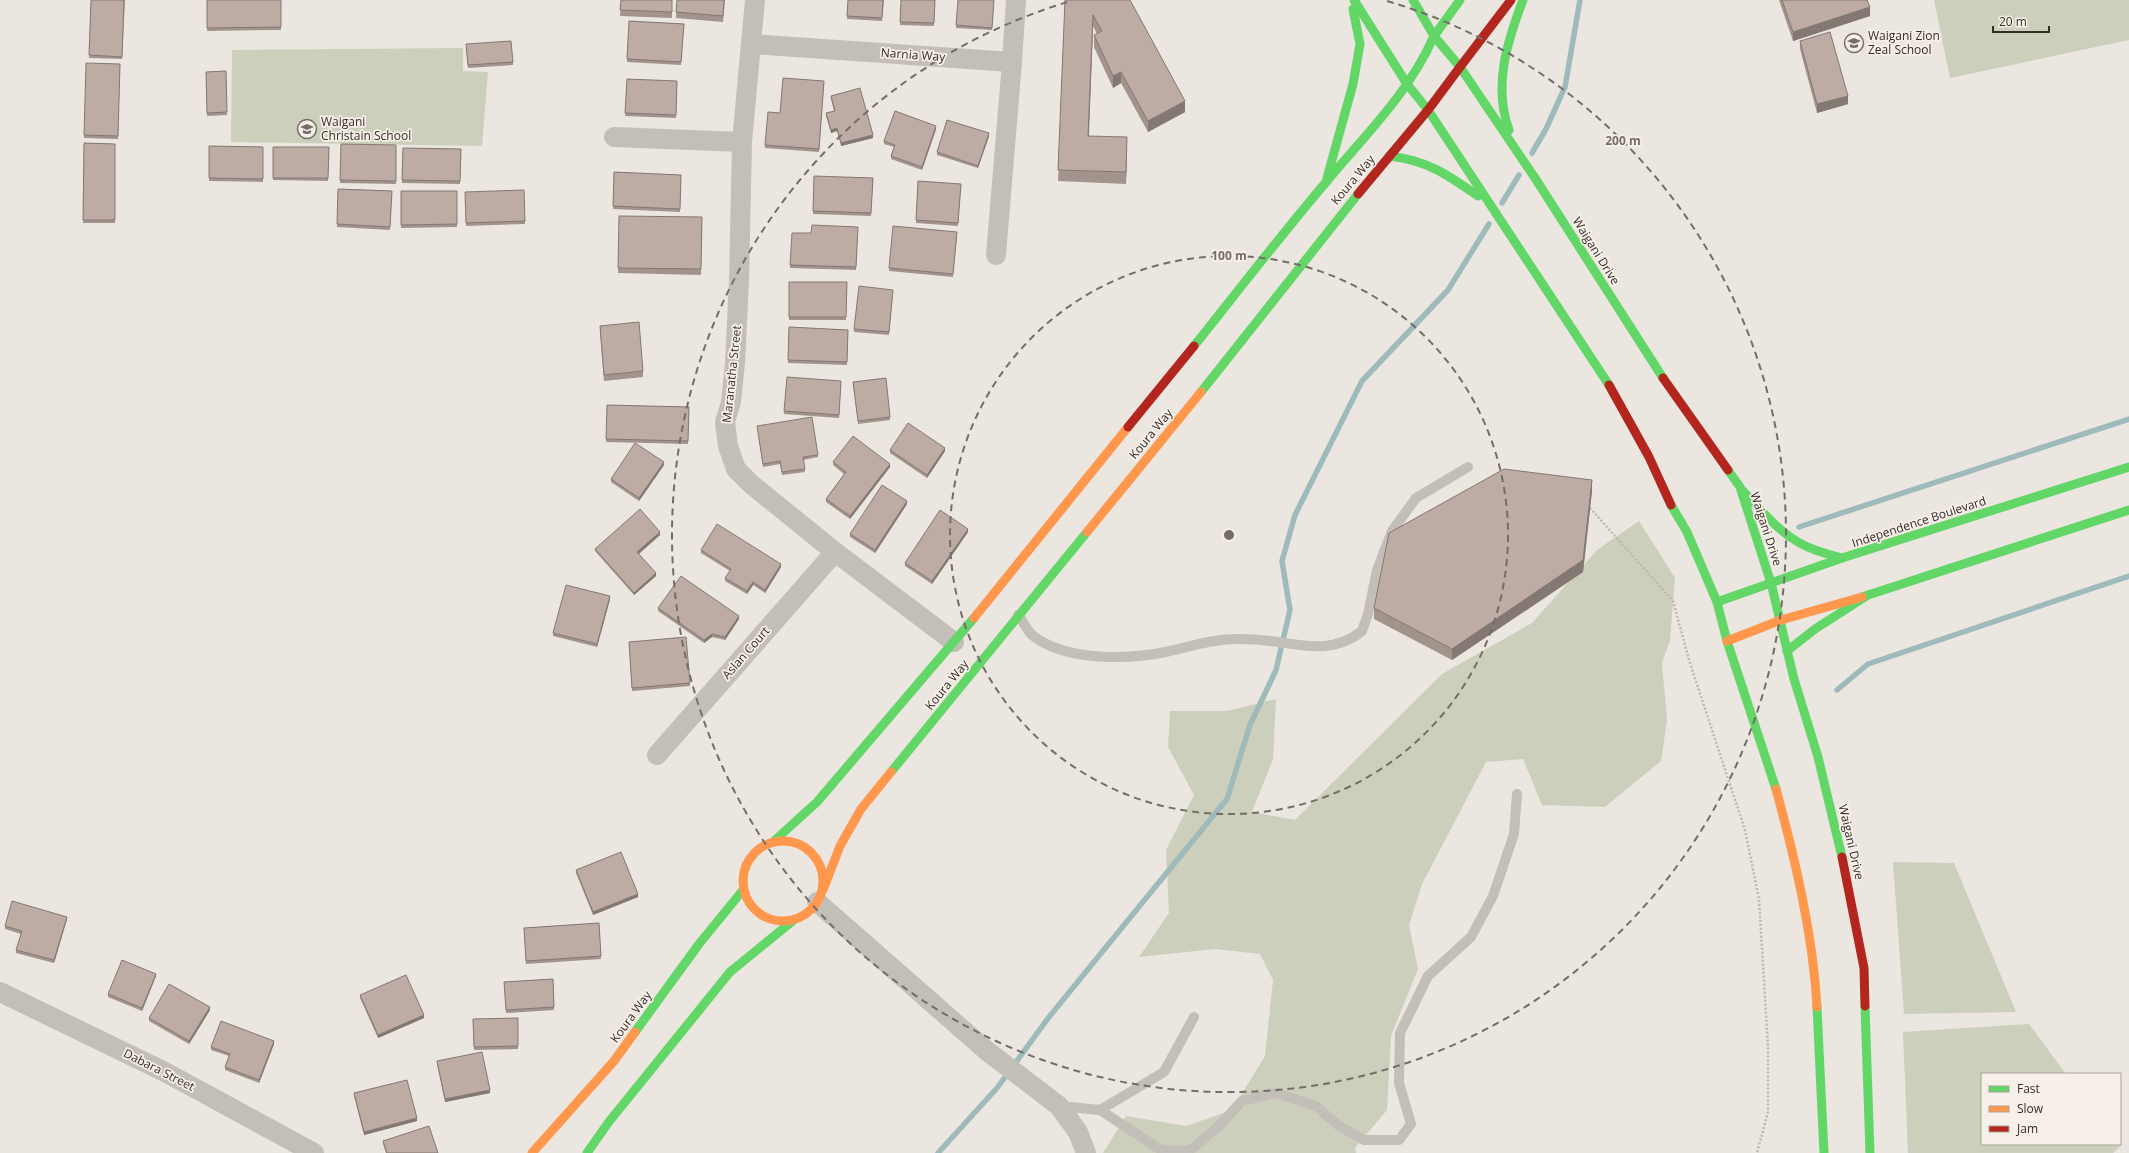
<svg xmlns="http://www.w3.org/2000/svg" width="2129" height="1153" font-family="'Open Sans',sans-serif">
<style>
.green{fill:#cccfbc}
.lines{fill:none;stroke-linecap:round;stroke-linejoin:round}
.stream{stroke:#9fbaba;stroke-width:5.5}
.path{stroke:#bdb7b2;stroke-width:2.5;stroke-dasharray:2 2;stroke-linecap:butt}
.lane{stroke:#c4beb9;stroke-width:10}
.street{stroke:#c4beb9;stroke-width:20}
.fast{stroke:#63d668;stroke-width:9}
.slow{stroke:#ff974d;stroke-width:9}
.jam{stroke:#b3261e;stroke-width:9}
.wall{fill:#a3938d}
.shaded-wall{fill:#847873}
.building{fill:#bdaba4;stroke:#847873}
.ring{fill:none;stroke:#746d68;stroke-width:2;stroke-dasharray:7 5}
.labels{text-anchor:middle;stroke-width:3.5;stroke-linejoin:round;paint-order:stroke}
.poi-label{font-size:12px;fill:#342c28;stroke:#f7f0e8;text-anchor:start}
.street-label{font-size:12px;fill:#342c28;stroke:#f7f0e8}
.centre{fill:#746d68;stroke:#f7f0e8;stroke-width:2}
.ring-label{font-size:12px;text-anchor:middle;font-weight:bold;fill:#746d68;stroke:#f7f0e8;stroke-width:3.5;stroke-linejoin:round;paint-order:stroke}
</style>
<rect width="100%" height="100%" fill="#ebe6e0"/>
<g class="green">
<polygon points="1934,0 2129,0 2129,40 1950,78"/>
<polygon points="463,48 463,71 488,72 482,146 231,142 232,50"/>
<polygon points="1639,521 1675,578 1670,640 1662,663 1667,720 1661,761 1605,807 1542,805 1523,759 1486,762 1422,884 1409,925 1418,969 1391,1036 1387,1110 1355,1148 1356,1153 1103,1153 1126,1116 1186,1126 1232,1110 1265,1056 1273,980 1260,954 1215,949 1139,957 1169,913 1166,850 1194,795 1168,747 1170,711 1227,711 1276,699 1273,759 1252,812 1295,820 1442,674 1532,623 1597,550"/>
<polygon points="1893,862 1954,863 2016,1012 1904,1014"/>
<polygon points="2029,1024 2066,1074 1982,1074 1982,1144 2117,1144 2120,1147 2113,1153 1908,1153 1903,1032"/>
</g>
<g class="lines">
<g class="stream">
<polyline points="1532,153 1546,129 1565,87 1580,0"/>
<polyline points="1502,203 1519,175"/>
<polyline points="1799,527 2129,419"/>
<polyline points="1837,690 1868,664 2129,576"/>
<polyline points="938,1153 997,1088 1049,1017 1227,799 1250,725 1276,670 1290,610 1282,561 1295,515 1362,381 1448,290 1489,224"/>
</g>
<polyline class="path" points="1590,508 1673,601 1689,660 1745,830 1759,899 1768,1047 1768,1112 1757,1153"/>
<g class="lane">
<path d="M 1018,615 C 1023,621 1027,630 1032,635 C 1066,662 1129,660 1170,651 C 1191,646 1214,639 1236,639 C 1249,639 1265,640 1278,642 C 1308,647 1336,652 1362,631 L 1368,614 L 1377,570 L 1392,531 L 1416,498 L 1468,467"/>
<polyline points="1059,1106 1100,1110 1164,1072 1194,1017"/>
<polyline points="1100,1110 1161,1150 1189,1151 1218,1127 1242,1101 1276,1093 1316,1106 1339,1126 1364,1140 1399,1140 1411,1124 1399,1083 1400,1033 1428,976 1471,937 1493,896 1514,834 1517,794"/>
</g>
<g class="street">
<polyline points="755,0 742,142 739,281 735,363 731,402 725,422 728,446 736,469 751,484 835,552 954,642"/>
<polyline points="751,44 1012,62 1016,0"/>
<polyline points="614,137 742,142"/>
<polyline points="996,255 1012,62"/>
<polyline points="657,755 835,552"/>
<polyline points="817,902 987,1051 1059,1106 1078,1132 1086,1153"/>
<polyline points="0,992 165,1072 314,1153"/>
</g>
<g class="fast">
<polyline points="1354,0 1407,84 1428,110 1609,385"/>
<polyline points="1413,0 1434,36 1460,67 1535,178 1663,378"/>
<polyline points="1434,36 1460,0"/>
<path d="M 1509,130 C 1493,86 1507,42 1523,0"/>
<path d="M 1389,156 C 1427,160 1448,175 1478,196"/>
<polyline points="1327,178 1353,84 1360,44 1353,9"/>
<path d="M 1194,346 C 1238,291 1281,235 1327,181 C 1366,134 1409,93 1434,36"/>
<polyline points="1201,392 1358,194"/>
<polyline points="1728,470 1740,487 1771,583 1794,679 1818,757 1842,857"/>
<path d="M 1743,491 C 1760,509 1776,529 1798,542 C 1811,550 1827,554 1842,558"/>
<polyline points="1671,505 1687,532 1717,602 1727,641 1776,789"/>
<polyline points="1862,597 2129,510"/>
<polyline points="1717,602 1842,558 2129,467"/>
<polyline points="1787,651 1815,629 1868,595"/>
<polyline points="891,772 1087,532"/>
<polyline points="774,841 817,802 974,618"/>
<polyline points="1865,1006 1870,1153"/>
<polyline points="1817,1007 1824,1153"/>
<polyline points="635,1032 699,944 743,890"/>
<polyline points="587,1153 608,1123 730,972 795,919"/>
</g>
<g class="slow">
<polyline points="1087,532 1201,392"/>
<polyline points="974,618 1128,427"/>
<polyline points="1727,641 1781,620 1862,597"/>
<path d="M 1776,789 C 1795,859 1813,934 1817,1007"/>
<circle cx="783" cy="881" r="40"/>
<polyline points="823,890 840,846 861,809 891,772"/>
<polyline points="532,1153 614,1061 635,1032"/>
</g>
<g class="jam">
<polyline points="1460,67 1511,0"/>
<polyline points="1358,194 1428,110 1460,67"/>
<polyline points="1663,378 1728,470"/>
<polyline points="1609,385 1649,457 1671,505"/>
<polyline points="1128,427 1194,346"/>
<polyline points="1842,857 1864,968 1865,1006"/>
</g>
</g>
<g class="wall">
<polygon points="91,0 125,0 122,59 89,58"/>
<polygon points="207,0 281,0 281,30 207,31"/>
<polygon points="621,0 672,0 672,18 620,16"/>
<polygon points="677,0 725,0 723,22 676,18"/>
<polygon points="848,0 884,0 882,21 847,19"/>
<polygon points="901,0 935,0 934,26 900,25"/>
<polygon points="958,0 994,0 992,30 956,28"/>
<polygon points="1065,0 1130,0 1185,112 1148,132 1121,83 1113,88 1094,47 1094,35 1097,34 1093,26 1089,136 1127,149 1126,184 1058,181"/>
<polygon points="1779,0 1867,0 1870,16 1793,41"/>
<polygon points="629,21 684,24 681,65 627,62"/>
<polygon points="1800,41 1848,104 1817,113 1800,49"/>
<polygon points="466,47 513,62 513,65 468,68"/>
<polygon points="120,64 118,139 84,138 84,135"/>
<polygon points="226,71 227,115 207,116 206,72"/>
<polygon points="627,79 677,81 676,118 625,116"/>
<polygon points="824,84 819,152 765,148 765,145 780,113"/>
<polygon points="831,96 873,138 841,146 837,131 831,133 826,116 826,113 834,111 831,99"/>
<polygon points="936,129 922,170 891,159 891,156 894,147 884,144 884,141"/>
<polygon points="989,136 978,168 937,155 937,152"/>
<polygon points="84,143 115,144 115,223 83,223"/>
<polygon points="341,144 396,145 396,184 340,183"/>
<polygon points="209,146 263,147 263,182 209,181"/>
<polygon points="273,147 329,147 328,181 273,180"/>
<polygon points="403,148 461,149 460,184 402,183"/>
<polygon points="614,172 681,175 680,212 613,209"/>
<polygon points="814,176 873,178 871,216 813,214"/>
<polygon points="918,181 961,184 958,226 916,223"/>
<polygon points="338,189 392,191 390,230 337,227"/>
<polygon points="401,191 457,191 457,227 401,228"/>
<polygon points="465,192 525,221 525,224 466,226"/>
<polygon points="702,217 701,275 618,273 618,268"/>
<polygon points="858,227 856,270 790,268 790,265 811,233"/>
<polygon points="957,235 953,277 889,271 889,268"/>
<polygon points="789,282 847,282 846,320 789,320"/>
<polygon points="893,290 889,335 854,332 854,329"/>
<polygon points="600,326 643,371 643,377 604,381 600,332"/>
<polygon points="789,327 848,330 847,365 788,363"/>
<polygon points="787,377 841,384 839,418 784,414"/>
<polygon points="853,382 890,417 890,420 858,424"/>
<polygon points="607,405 689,407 688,444 606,442"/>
<polygon points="757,426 818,455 818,457 803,460 805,472 782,475 780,464 763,467"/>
<polygon points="890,450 945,451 927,478 890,453"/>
<polygon points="833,462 890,467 850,519 826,502 826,499 844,474 833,465"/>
<polygon points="664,465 639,501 611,482 611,479"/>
<polygon points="1592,491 1583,572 1452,660 1374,619 1374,608"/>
<polygon points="907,504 875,553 850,537 850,534"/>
<polygon points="968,532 932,584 905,566 905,563"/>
<polygon points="660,535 639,554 656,576 634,595 595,551 595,549"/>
<polygon points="701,550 781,567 765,593 753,585 747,594 725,581 725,578 730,571 701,553"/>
<polygon points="610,599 597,647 553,636 553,633"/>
<polygon points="658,608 739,619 725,640 712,637 704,643 658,611"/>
<polygon points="629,645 690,683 690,686 632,691"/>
<polygon points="576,870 638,897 593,915 576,873"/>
<polygon points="67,919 54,963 16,953 16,950 21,934 5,929 5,926"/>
<polygon points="599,923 601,959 526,964 524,928"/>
<polygon points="156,976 142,1011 108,997 108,994"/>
<polygon points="553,979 554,1010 506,1013 504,982"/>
<polygon points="360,995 424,1018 378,1038 360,998"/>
<polygon points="210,1010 189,1044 149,1021 149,1018"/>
<polygon points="473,1019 518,1046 518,1049 474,1050"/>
<polygon points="274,1044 259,1083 225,1070 225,1067 229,1056 211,1050 211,1047"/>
<polygon points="437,1061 490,1093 445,1102 437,1064"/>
<polygon points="354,1093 417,1121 364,1135 354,1096"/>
<polygon points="383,1141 438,1153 386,1153 383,1144"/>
</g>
<g class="shaded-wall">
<polygon points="1870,7 1870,16 1793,41 1793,32"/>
<polygon points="1093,15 1093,26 1088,148 1088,136"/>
<polygon points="1121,72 1121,83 1113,88 1113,76"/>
<polygon points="1848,96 1848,104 1817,113 1817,104"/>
<polygon points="1185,101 1185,112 1148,132 1148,121"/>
<polygon points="936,126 936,129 922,170 922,167"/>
<polygon points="837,128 837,131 831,133 831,130"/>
<polygon points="989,133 989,136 978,168 978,166"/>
<polygon points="873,135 873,138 841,146 841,143"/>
<polygon points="1127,137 1127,149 1126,184 1126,172"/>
<polygon points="945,448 945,451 927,478 927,475"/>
<polygon points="664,462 664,465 639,501 639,498"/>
<polygon points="890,464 890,467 850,519 850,516"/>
<polygon points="1592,480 1592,491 1583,572 1452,660 1452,649"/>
<polygon points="907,501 907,504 875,553 875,550"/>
<polygon points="968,529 968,532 932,584 932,581"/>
<polygon points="660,532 660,535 637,555 637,552"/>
<polygon points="781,564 781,567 765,593 765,590"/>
<polygon points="656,573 656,576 634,595 634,593"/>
<polygon points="753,582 753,585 747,594 747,591"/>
<polygon points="610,596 610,599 597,647 597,644"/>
<polygon points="739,616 739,619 725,640 725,637"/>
<polygon points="712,634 712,637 704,643 704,640"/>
<polygon points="638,894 638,897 593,915 593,912"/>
<polygon points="67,917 67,919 54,963 54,960"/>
<polygon points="156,974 156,976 142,1011 142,1008"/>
<polygon points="210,1007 210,1010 189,1044 189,1041"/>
<polygon points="424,1015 424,1018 378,1038 378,1035"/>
<polygon points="274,1041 274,1044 259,1083 259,1080"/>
<polygon points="490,1090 490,1093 445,1102 445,1099"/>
<polygon points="417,1118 417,1121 364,1135 364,1132"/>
</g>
<g class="building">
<polygon points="91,0 124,0 122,57 89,55"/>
<polygon points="207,0 281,0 281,27 207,28"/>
<polygon points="621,0 672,0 672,12 620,10"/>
<polygon points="677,0 724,0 723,16 676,12"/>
<polygon points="848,0 883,0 882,18 847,16"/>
<polygon points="901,0 935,0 934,23 900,22"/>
<polygon points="958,0 994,0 992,28 956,25"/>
<polygon points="1065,0 1130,0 1185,101 1148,121 1121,72 1113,76 1094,35 1102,31 1093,15 1088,136 1127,137 1126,172 1058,170"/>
<polygon points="1782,0 1867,0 1870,7 1793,32"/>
<polygon points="629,21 684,24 681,62 627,59"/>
<polygon points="1830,32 1848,96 1817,104 1800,41"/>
<polygon points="511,41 513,62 468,65 466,44"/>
<polygon points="86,63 120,64 118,136 84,135"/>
<polygon points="226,71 227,112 207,113 206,72"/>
<polygon points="783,78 824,81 819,149 765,145 768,112 780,113"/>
<polygon points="627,79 677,81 676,115 625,113"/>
<polygon points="860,88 873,135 841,143 837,128 831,130 826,113 835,111 831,96"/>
<polygon points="895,111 936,126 922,167 891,156 895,145 884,141"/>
<polygon points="947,120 989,133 978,166 937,152"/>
<polygon points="84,143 115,144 115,220 83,220"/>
<polygon points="341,144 396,145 396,181 340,180"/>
<polygon points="209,146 263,147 263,179 209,178"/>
<polygon points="273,147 329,147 328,178 273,178"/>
<polygon points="403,148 461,149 460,181 402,180"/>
<polygon points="614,172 681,175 680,209 613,206"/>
<polygon points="814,176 873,178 871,213 813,211"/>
<polygon points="918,181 961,184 958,223 916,220"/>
<polygon points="338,189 392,191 390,227 337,224"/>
<polygon points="524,190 525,221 466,223 465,192"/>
<polygon points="401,191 457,191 457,224 401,225"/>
<polygon points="619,216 702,217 701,269 618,268"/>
<polygon points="812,225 858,227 856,267 790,265 792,233 811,233"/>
<polygon points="893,226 957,232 953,274 889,268"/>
<polygon points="789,282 847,282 846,317 789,317"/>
<polygon points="859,286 893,290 889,332 854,329"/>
<polygon points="639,322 643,371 604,375 600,326"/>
<polygon points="789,327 848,330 847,362 788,360"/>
<polygon points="787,377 841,381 839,415 784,411"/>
<polygon points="886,378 890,417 858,421 853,382"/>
<polygon points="607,405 689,407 688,441 606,439"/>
<polygon points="812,417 818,455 803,457 805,469 782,472 780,461 763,464 757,426"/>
<polygon points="908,423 945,448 927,475 890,450"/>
<polygon points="853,436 890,464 850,516 826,499 846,472 833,462"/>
<polygon points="635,443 664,462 639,498 611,479"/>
<polygon points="1504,469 1592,480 1583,560 1452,649 1374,608 1389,533"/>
<polygon points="882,485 907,501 875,550 850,534"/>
<polygon points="640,509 660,532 637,552 656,573 634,593 595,549"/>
<polygon points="940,510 968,529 932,581 905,563"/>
<polygon points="717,524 781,564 765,590 753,582 747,591 725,578 731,569 701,550"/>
<polygon points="681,576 739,616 725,637 712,634 704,640 658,608"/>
<polygon points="566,585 610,596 597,644 553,633"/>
<polygon points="686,637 690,683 632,688 629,642"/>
<polygon points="621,852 638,894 593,912 576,870"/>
<polygon points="12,901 67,917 54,960 16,950 22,931 5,926"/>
<polygon points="599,923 601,956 526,961 524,928"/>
<polygon points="122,960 156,974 142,1008 108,994"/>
<polygon points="406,975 424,1015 378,1035 360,995"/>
<polygon points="553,979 554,1007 506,1010 504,982"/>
<polygon points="169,984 210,1007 189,1041 149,1018"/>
<polygon points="518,1018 518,1046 474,1047 473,1019"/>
<polygon points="221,1021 274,1041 259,1080 225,1067 230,1054 211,1047"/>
<polygon points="482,1052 490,1090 445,1099 437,1061"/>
<polygon points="407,1080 417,1118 364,1132 354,1093"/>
<polygon points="429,1126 438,1153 387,1153 383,1141"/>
</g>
<g class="ring">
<circle cx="1229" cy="535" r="279"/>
<path d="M1387 1A557 557 0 1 1 1071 1"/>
</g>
<defs>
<g id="school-ring" transform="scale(1)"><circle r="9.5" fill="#f7f0e8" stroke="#746d68" stroke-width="1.5"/><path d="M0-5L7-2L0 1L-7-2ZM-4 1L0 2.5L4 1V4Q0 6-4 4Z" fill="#746d68"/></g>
</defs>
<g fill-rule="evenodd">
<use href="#school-ring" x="1854" y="43"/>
<use href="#school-ring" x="307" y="129"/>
</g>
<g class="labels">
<g class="poi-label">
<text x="1868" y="40">Waigani Zion<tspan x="1868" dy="14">Zeal School</tspan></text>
<text x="321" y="126">Waigani<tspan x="321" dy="14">Christain School</tspan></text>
</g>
<g class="street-label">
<text transform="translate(913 55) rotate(4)" y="4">Narnia Way</text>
<text transform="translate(1353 180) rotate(-50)" y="4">Koura Way</text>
<text transform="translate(1596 251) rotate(58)" y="4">Waigani Drive</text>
<text transform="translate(732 374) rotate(-84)" y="4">Maranatha Street</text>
<text transform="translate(1151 434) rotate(-51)" y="4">Koura Way</text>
<text transform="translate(1919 522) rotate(-18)" y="4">Independence Boulevard</text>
<text transform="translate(1766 529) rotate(72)" y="4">Waigani Drive</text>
<text transform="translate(746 653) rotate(-49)" y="4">Aslan Court</text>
<text transform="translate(947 685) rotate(-51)" y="4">Koura Way</text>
<text transform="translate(1851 842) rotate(77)" y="4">Waigani Drive</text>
<text transform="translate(631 1017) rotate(-54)" y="4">Koura Way</text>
<text transform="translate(159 1070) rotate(27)" y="4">Dabara Street</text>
</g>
</g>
<circle cx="1229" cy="535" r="6" class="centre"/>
<g class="ring-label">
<text x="1623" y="145">200 m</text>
<text x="1229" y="260">100 m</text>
</g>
<rect x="1981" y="1073" width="140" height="72" fill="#f7f0e8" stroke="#a9a29b"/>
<rect x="1989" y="1086" width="20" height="6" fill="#63d668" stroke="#a9a29b"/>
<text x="2017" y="1093" font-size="12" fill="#342c28">Fast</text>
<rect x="1989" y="1106" width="20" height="6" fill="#ff974d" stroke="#a9a29b"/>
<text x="2017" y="1113" font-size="12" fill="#342c28">Slow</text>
<rect x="1989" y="1126" width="20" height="6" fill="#b3261e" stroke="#a9a29b"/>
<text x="2017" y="1133" font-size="12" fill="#342c28">Jam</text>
<path d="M1993 26v6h56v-6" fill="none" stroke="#342c28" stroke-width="2"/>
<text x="1999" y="26" font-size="12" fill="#342c28" stroke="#f7f0e8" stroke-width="3" paint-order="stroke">20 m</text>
</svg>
